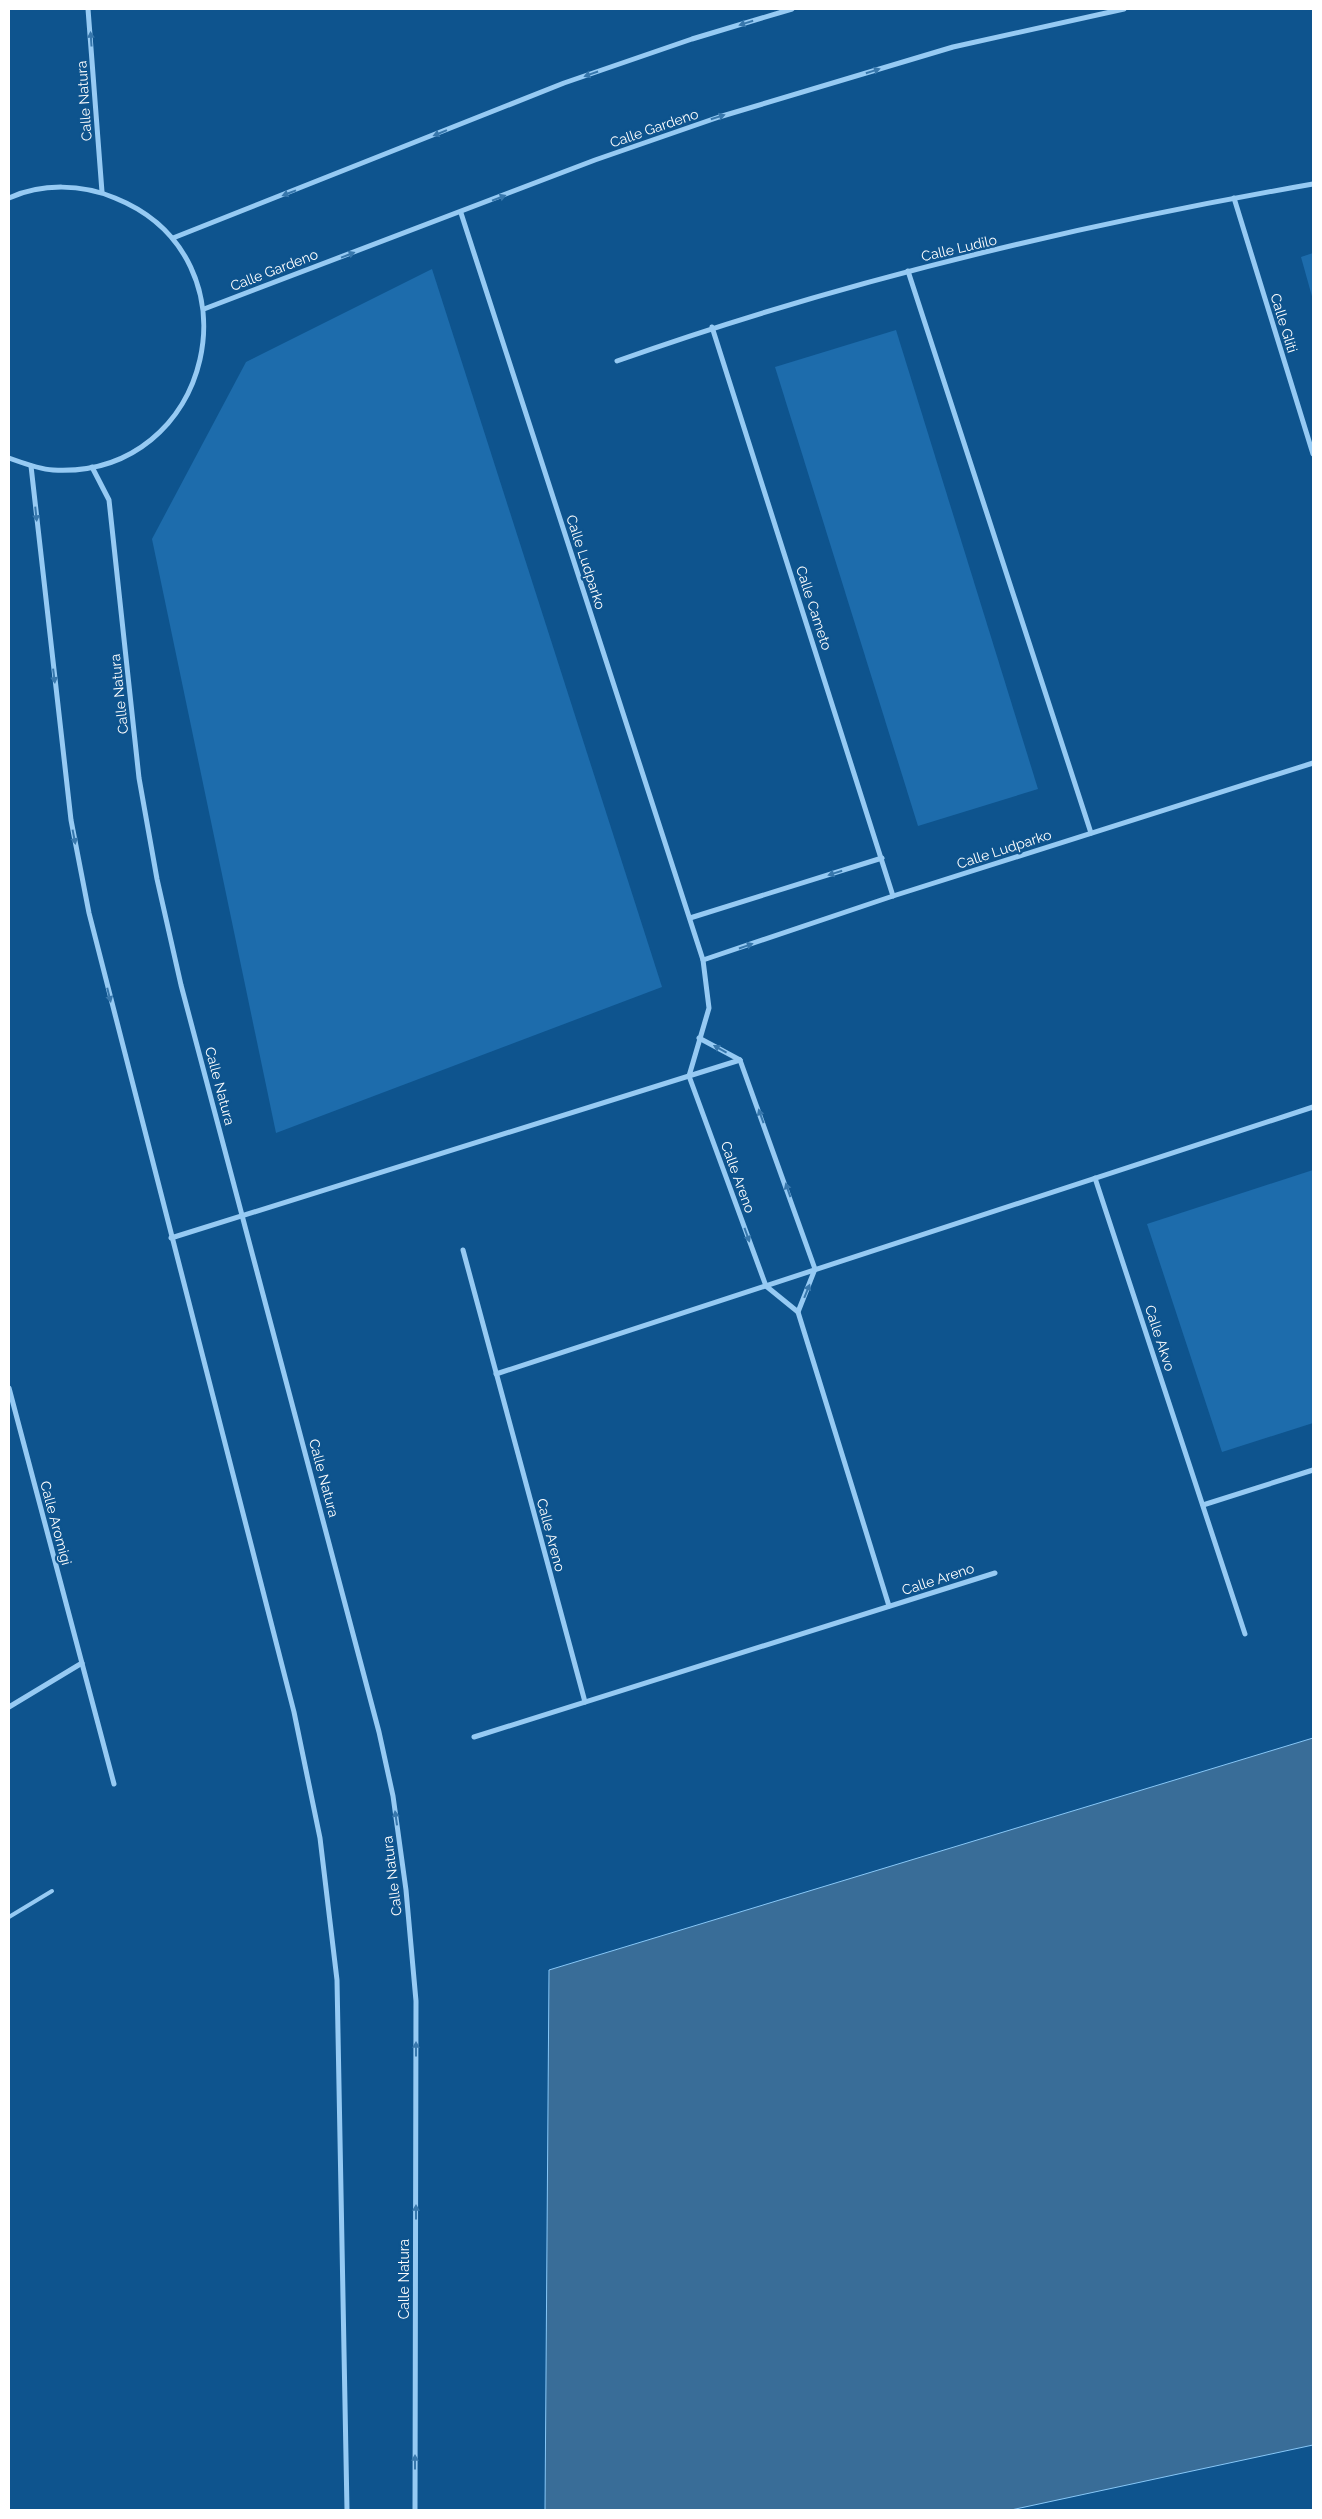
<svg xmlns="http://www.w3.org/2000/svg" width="1322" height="2519" font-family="Raleway,sans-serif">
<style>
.green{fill:#1d6cac}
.water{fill:#396d98;stroke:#87c7f7}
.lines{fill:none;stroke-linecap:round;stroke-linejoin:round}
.service{stroke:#96caf3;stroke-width:4}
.minor{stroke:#96caf3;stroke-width:5}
.oneway{fill:#3777ac}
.labels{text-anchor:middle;stroke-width:4.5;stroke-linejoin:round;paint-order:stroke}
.street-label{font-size:14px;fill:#fff;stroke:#0e548e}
</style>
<rect width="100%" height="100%" fill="#0e548e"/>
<g class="green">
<polygon points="1313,253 1313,300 1301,257"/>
<polygon points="432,269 662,987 276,1133 152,539 246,362"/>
<polygon points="896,330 1038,789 918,826 775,367"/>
<polygon points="1313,1170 1313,1423 1222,1452 1147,1224"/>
</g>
<polygon class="water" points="1313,1738 1313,2445 1011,2510 545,2510 549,1970"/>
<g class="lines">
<polyline class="service" points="9,1917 52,1891"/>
<g class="minor">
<polyline points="88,9 102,192"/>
<path d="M 9,198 C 42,183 82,184 115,198 C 264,258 213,479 53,470 C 38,469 23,463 9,458"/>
<polyline points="1234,198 1313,454"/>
<polyline points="461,213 703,960 709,1008 689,1076 766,1286 798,1312 889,1606"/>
<polyline points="173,238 564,83 692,39 792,9"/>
<polyline points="908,271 1091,833"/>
<polyline points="204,309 595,160 719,117 953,47 1124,9"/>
<polyline points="712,327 893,896"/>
<path d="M 617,361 C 842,281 1078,225 1313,184"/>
<polyline points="31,466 71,820 89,913 294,1712 320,1838 337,1980 347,2510"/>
<polyline points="92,467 109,500 139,778 157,879 181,985 379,1732 393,1796 406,1890 416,2001 415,2510"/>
<polyline points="690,918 882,858"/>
<polyline points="703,960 893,896 1313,763"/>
<polyline points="699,1038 740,1060"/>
<polyline points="740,1060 815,1269 798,1312"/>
<polyline points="1095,1178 1245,1634"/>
<polyline points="171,1238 740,1060"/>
<polyline points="463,1250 585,1702"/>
<polyline points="496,1374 1313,1107"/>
<polyline points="9,1388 114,1784"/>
<polyline points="1203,1505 1313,1470"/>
<polyline points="9,1707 82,1663"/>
<polyline points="474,1737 995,1573"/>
</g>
</g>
<defs><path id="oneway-solid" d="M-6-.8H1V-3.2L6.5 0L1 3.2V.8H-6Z" transform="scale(1.25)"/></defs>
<g class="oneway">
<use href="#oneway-solid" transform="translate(746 23) rotate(163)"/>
<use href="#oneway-solid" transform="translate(91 39) rotate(-94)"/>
<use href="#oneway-solid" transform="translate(873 71) rotate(-17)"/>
<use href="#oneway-solid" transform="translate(591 74) rotate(161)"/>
<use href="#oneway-solid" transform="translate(718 117) rotate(-18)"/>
<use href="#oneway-solid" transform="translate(440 133) rotate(158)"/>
<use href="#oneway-solid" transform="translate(289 193) rotate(159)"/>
<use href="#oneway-solid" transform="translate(499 198) rotate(-21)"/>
<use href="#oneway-solid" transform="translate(348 255) rotate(-21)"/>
<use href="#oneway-solid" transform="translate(36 514) rotate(84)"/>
<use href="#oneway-solid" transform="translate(54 676) rotate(83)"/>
<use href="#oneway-solid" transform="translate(74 837) rotate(79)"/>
<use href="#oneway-solid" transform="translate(835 873) rotate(163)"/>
<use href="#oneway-solid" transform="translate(746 946) rotate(-19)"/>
<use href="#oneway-solid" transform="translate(109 995) rotate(76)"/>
<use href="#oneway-solid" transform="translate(720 1049) rotate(-151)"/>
<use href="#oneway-solid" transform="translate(761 1116) rotate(-110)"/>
<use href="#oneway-solid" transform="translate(788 1190) rotate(-109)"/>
<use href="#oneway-solid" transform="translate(747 1235) rotate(70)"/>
<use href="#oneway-solid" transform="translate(807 1291) rotate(-68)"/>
<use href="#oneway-solid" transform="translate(396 1818) rotate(-98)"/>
<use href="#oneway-solid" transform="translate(416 2049) rotate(-90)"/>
<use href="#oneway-solid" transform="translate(416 2212) rotate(-90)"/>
<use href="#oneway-solid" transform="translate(415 2462) rotate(-90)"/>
</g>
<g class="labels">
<g class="street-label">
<text transform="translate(84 101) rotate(-94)" y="5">Calle Natura</text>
<text transform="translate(654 128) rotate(-19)" y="5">Calle Gardeno</text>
<text transform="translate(959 248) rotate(-13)" y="5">Calle Ludilo</text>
<text transform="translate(274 270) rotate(-21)" y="5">Calle Gardeno</text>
<text transform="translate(1284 323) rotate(73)" y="5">Calle Gliti</text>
<text transform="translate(586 562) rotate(72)" y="5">Calle Ludparko</text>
<text transform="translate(814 608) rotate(72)" y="5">Calle Cameto</text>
<text transform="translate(119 694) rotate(-96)" y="5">Calle Natura</text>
<text transform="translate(1004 849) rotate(-18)" y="5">Calle Ludparko</text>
<text transform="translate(220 1086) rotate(75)" y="5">Calle Natura</text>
<text transform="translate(738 1177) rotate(70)" y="5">Calle Areno</text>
<text transform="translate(1160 1338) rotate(72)" y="5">Calle Akvo</text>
<text transform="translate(324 1478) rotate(75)" y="5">Calle Natura</text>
<text transform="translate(56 1523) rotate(75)" y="5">Calle Aromigi</text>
<text transform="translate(551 1535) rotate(75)" y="5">Calle Areno</text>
<text transform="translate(938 1579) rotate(-18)" y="5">Calle Areno</text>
<text transform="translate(392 1876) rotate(-97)" y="5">Calle Natura</text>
<text transform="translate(404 2279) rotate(-90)" y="5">Calle Natura</text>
</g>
</g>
<rect width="1322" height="2519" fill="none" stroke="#ffffff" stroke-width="20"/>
</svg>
